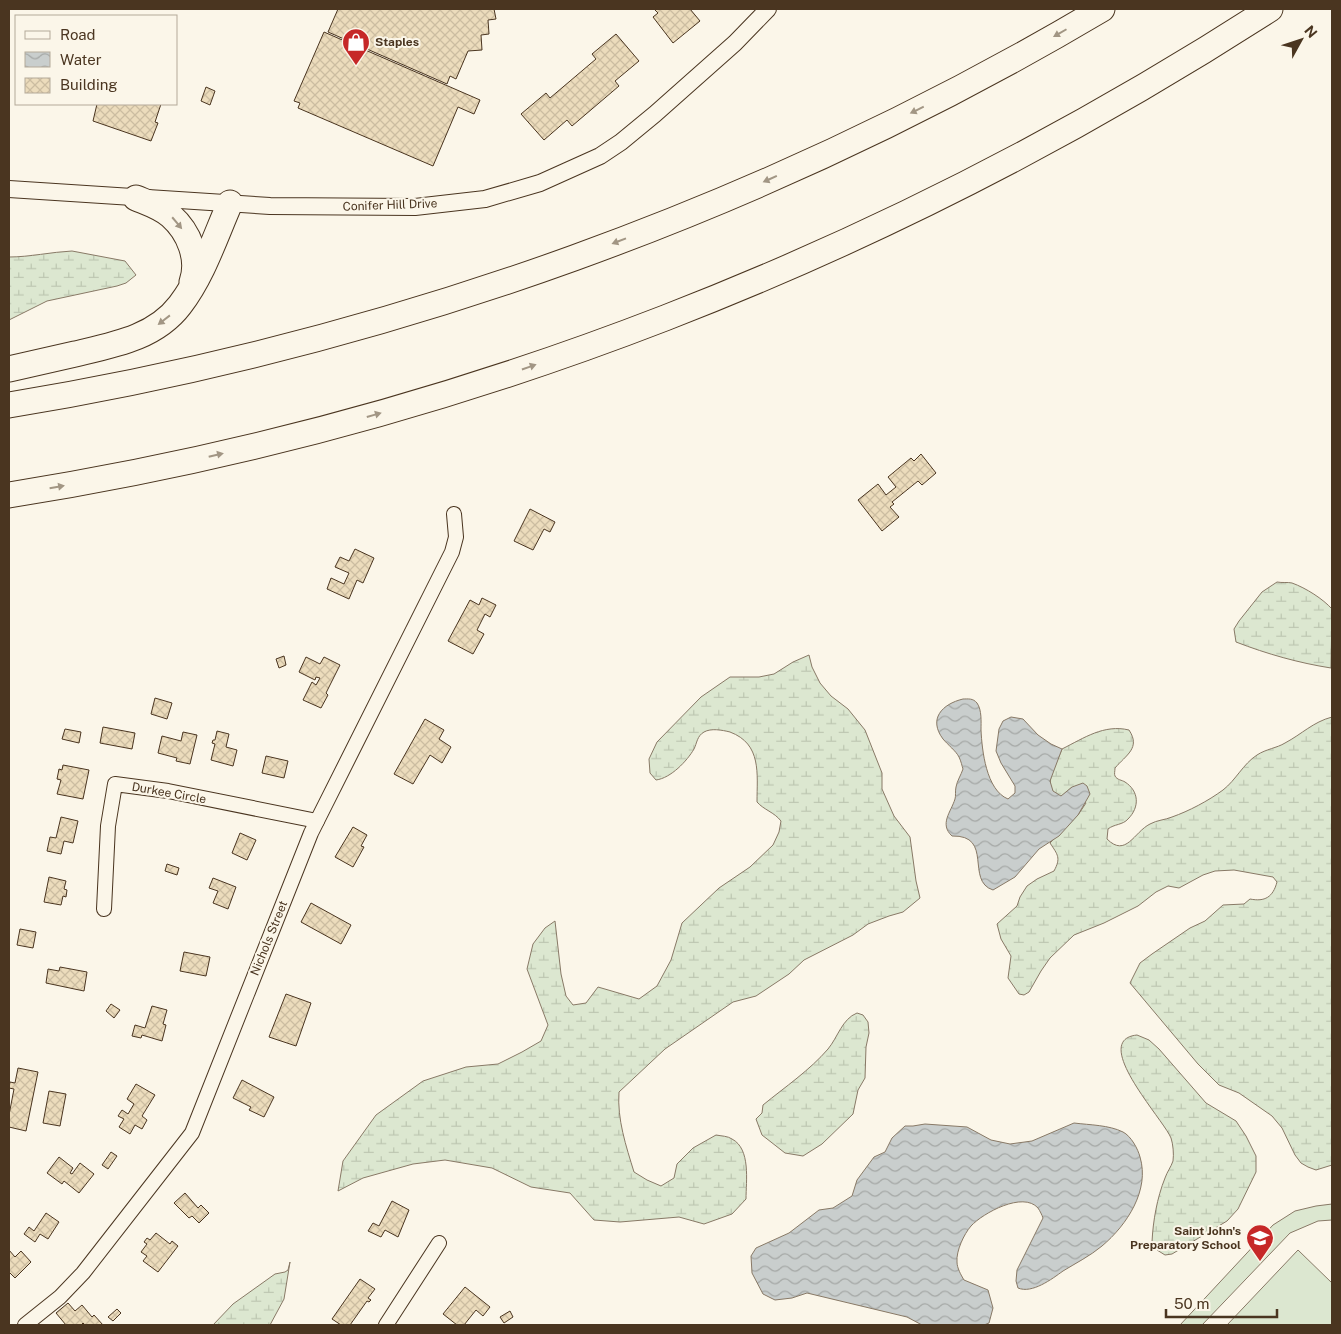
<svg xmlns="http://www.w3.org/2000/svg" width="1341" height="1334" font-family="'Public Sans',sans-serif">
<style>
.wetland{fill:url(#wetland-marsh);stroke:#887966}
.pitch{fill:#dce7d0;stroke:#887966}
.water{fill:url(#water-waves);stroke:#887966}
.building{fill:url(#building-cross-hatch);stroke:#4a3520}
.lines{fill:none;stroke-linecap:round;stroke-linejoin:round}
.minor-casing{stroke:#4a3520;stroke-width:16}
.tertiary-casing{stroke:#4a3520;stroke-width:18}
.motorway-casing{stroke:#4a3520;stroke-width:27}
.minor{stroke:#fbf6e9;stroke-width:14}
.tertiary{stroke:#fbf6e9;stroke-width:16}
.motorway{stroke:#fbf6e9;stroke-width:25}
.oneway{fill:#a29684}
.labels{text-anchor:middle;stroke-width:4;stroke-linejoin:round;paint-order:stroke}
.poi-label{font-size:12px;font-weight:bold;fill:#4a3520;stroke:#fbf6e9;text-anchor:start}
.street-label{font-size:12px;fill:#4a3520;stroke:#fbf6e9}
</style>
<defs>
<pattern id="wetland-marsh" width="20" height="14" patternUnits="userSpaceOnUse" patternTransform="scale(1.25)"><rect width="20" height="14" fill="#dce7d0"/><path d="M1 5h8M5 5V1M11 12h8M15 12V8" fill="none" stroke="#bec7b2"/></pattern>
<pattern id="water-waves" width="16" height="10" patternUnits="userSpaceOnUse" patternTransform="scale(1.25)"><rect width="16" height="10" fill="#c9cecd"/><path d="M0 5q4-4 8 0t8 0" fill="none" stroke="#a5a8a6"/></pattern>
<pattern id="building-cross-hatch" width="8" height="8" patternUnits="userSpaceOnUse" patternTransform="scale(1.25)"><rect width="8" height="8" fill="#ecdcbc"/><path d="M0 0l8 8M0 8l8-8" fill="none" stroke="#ccbda1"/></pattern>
</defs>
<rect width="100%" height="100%" fill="#fbf6e9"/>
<g class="wetland">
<path d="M 72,251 L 125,261 L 136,275 L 126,283 L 117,286 L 47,301 L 9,320 L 9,257 C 30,257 51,252 72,251 Z"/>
<path d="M 1277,582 C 1282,583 1288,582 1292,583 C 1306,588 1323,599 1332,609 L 1331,668 C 1299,663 1267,654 1236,642 L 1234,629 L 1239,621 L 1262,592 Z"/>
<path d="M 809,655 L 812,667 L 820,683 L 831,696 L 848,709 L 865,730 L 882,773 L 882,789 L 894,816 L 910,837 L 916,881 L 920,898 L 903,912 L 889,916 L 868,924 L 853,935 L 804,960 L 789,974 L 756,996 L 733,1002 L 665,1049 L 619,1092 C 617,1119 626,1146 634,1172 L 647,1180 L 661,1186 L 674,1178 L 677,1164 L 693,1148 L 716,1135 C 721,1136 728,1136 732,1139 C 751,1149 746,1181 746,1199 L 732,1214 L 704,1224 L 679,1217 L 620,1222 L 594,1220 L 570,1193 L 531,1187 L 492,1168 L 445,1160 L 413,1164 L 363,1178 L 338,1191 L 343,1161 L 376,1115 L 423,1081 L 466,1067 L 498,1064 L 522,1052 L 541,1041 L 548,1025 L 527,969 L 533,944 L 545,928 L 555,921 L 561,974 L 566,996 L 573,1005 L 586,1003 L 598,987 L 639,999 L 657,986 L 671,960 L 682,923 L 719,888 L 750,867 L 773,845 L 779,832 L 781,821 C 774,812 764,810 757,802 C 757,774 762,744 730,732 C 722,730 711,728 704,732 C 697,736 697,743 694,749 C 687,761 671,778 656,780 L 650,773 L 649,759 L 657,742 L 701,697 L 730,677 L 759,677 L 774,674 L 793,662 Z"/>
<path d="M 1332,717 L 1332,1165 L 1316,1170 L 1308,1167 L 1301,1163 L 1295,1155 L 1282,1128 L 1272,1116 L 1239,1093 L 1219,1085 L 1198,1064 L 1130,983 L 1140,963 L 1152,954 L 1190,928 L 1205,921 L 1223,905 L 1244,904 L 1250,899 C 1265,902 1273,897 1277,882 L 1273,877 L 1234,870 L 1215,871 L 1203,875 L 1179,888 L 1168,886 L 1156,892 L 1138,906 L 1104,923 L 1074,935 L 1050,958 L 1041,971 L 1029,992 L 1024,995 L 1019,994 L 1008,978 L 1011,956 L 1001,939 L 997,924 L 1017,906 L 1020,897 L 1027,886 L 1037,879 L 1054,871 C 1061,858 1058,855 1050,843 L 1078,815 L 1086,803 L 1072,787 L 1061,797 C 1039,789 1057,763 1062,749 C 1084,738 1104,724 1129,730 C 1141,748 1126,755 1115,768 C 1115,771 1114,774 1115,776 C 1117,780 1122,780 1125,782 C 1139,791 1140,807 1128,819 C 1123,825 1114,824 1108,829 L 1107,839 C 1126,858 1134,832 1150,824 C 1157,820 1165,820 1172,817 C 1189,811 1208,801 1223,790 C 1236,780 1243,764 1257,755 C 1266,749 1277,748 1285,743 C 1302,734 1313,722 1332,717 Z"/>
<path d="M 857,1013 L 863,1015 L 868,1022 L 869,1033 L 866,1047 L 865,1078 L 858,1090 L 853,1114 L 822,1144 L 803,1156 L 785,1153 L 762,1135 L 756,1119 L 762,1113 L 763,1105 C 785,1087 810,1070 828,1049 C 838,1037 842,1019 857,1013 Z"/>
<path d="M 1137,1035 L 1149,1040 L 1159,1049 L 1206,1103 L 1236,1121 L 1246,1136 L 1256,1156 L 1256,1172 L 1238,1209 L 1227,1221 L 1172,1254 L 1165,1255 L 1157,1250 L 1152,1242 C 1153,1221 1157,1198 1165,1178 C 1167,1172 1171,1167 1173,1161 C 1174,1154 1173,1144 1171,1138 C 1164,1120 1089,1040 1137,1035 Z"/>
<polygon points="290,1262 284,1299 270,1325 213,1325 233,1304 275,1274 285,1272 288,1270"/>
</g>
<g class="pitch">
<polygon points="1332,1204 1332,1220 1318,1221 1290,1233 1202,1325 1180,1325 1273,1225 1295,1211 1316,1206"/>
<polygon points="1298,1250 1332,1283 1332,1325 1227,1325"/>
</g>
<g class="water">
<path d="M 963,699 C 968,699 973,698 977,703 C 982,710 981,722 981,730 C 982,750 986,790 1008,799 L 1015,793 L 1015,786 L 1001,763 L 996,751 L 999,729 L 1003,721 L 1011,717 L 1023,719 L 1038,735 L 1051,744 L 1062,749 L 1050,781 L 1053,791 L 1061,796 L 1072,787 L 1083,783 L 1087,786 L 1090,794 L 1078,815 L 1059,836 L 1039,849 L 1015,877 L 993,890 C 965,881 994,835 952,836 C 939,824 951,812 955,799 C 956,796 955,791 956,787 C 957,781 961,775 963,769 C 962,766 961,761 959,757 C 956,751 948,745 943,739 C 928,719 942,704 963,699 Z"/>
<path d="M 1074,1123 C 1090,1125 1109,1125 1123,1132 C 1131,1136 1138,1149 1140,1157 C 1150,1190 1127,1225 1102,1246 C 1090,1256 1076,1263 1063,1271 C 1052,1279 1032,1294 1018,1288 L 1016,1281 L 1017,1270 L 1043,1218 C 1042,1215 1040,1211 1038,1208 C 1023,1191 983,1213 971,1226 C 964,1234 956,1251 957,1262 C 957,1268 961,1275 964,1280 L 988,1290 L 993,1308 L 989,1323 L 984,1325 L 922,1325 L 907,1317 L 807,1293 L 792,1298 L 775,1300 L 763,1294 L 752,1273 L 751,1256 L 756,1248 L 789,1233 L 819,1210 L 833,1208 L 852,1196 L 857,1180 L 874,1157 L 885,1152 L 892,1138 L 905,1126 L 913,1126 L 925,1124 L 967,1127 L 991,1140 L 1010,1144 L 1032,1141 Z"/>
</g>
<g class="building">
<polygon points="338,9 494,9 496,19 488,20 489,34 481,35 482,50 468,51 456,79 450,76 447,84 328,32"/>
<polygon points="654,9 690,9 700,21 673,43 653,17 658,13"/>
<polygon points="324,32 480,100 474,114 458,107 433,166 298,108 300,103 294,101"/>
<polygon points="616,34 639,61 615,81 619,86 572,126 567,120 544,140 521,114 546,93 550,98 596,59 592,54"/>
<polygon points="206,87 215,91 210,105 201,101"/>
<polygon points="97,104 161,104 155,122 158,123 151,141 93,121"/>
<polygon points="921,454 936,473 922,485 918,481 892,502 894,504 890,507 899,517 882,531 858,500 878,484 886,495 896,487 888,477 911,458 914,461"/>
<polygon points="530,509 555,522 550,532 544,529 533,550 514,541"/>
<polygon points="355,549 374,558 363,583 357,580 349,599 327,589 331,578 344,584 349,573 335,567 340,557 349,561"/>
<polygon points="482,598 496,605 490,617 485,614 477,630 484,634 473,654 448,641 470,600 479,605"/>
<polygon points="284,656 286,665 279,668 276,659"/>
<polygon points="306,657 320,664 324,657 340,665 326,693 328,695 321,708 303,700 312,682 316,685 320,678 316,677 315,680 299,672"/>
<polygon points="155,698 172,703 167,719 151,714"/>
<polygon points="425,719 444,730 439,739 451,747 442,763 430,755 413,784 394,774"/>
<polygon points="103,727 135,733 132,749 100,743"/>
<polygon points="65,729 81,732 79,743 62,739"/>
<polygon points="217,731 229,734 226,747 237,750 233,766 211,760 215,744 212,743 213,740 215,740"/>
<polygon points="183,732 197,735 190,764 176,761 177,758 158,753 162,736 181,741"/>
<polygon points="266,756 288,761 284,778 262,773"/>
<polygon points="63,765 89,770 83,799 57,794 61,780 57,779 59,769 62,770"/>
<polygon points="61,817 78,821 73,843 64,841 61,854 47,851 50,837 56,838"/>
<polygon points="353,827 367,835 361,846 364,847 353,867 335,857"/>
<polygon points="240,833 256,840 247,860 232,853"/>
<polygon points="167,864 179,868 177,875 165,871"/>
<polygon points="49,877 66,881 64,889 67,890 66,897 63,896 61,905 44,902"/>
<polygon points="213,878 236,887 228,909 213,903 218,891 209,888"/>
<polygon points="311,903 351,925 341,944 301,922"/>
<polygon points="20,929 36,932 33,948 17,945"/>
<polygon points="184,952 210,957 206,976 180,971"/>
<polygon points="60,967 87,972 84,991 46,983 48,969 59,971"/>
<polygon points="286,994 311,1003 296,1046 269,1037"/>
<polygon points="111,1004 120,1010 114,1018 106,1011"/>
<polygon points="152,1006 167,1010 163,1024 166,1025 162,1041 142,1035 141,1038 132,1036 135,1025 145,1028"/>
<polygon points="18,1068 38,1072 26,1131 9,1127 9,1115 14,1089 9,1088 10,1082 15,1083"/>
<polygon points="242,1080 274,1097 264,1117 249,1110 251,1107 233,1098"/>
<polygon points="136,1084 155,1095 142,1116 147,1120 142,1129 135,1125 130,1134 119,1127 124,1119 118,1116 122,1110 128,1114 134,1104 127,1099"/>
<polygon points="49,1091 66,1094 60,1126 43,1123"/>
<polygon points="111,1152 117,1156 108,1169 102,1165"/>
<polygon points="59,1157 73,1168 70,1173 72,1174 80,1163 94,1174 79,1193 64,1181 62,1184 47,1173"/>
<polygon points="185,1193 198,1208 201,1205 209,1213 199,1223 192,1216 189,1218 174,1203"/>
<polygon points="392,1201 409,1210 398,1237 385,1230 381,1237 368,1231 373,1223 379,1226"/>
<polygon points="46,1213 59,1222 48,1239 40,1234 35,1242 24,1234 29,1227 34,1231"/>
<polygon points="156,1233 170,1244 172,1241 178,1246 158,1272 143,1261 147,1256 141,1252 147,1244 144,1242 147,1238 150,1240"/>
<polygon points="9,1250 15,1257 21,1251 31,1262 15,1278 10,1273 9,1275"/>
<polygon points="360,1279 375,1289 368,1298 371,1300 369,1302 367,1301 350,1325 341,1325 332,1319"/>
<polygon points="465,1287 490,1307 483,1316 476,1310 464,1325 457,1325 443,1314"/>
<polygon points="68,1303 75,1311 82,1305 92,1317 94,1315 103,1325 85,1325 83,1323 81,1325 66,1325 56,1313"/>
<polygon points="117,1309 121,1313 113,1321 108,1317"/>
<polygon points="510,1311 513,1317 504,1323 500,1317"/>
</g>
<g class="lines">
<g class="minor-casing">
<g id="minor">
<polyline points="104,909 108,826 115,784 168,791 317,821"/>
<polyline points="25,1325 60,1297 83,1273 192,1133 311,833 452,552 456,537 454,514"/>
<polyline points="386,1325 439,1243"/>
</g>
</g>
<g class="tertiary-casing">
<polyline id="tertiary" points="9,189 270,206 415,207 485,199 540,183 600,156 621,142 655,114 735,43 768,9"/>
</g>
<g class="motorway-casing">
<g id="motorway">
<path d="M 136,198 C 148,203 161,207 171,216 C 189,232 200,259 192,282"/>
<path d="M 9,369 C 31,364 53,359 75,354 C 113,345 155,338 180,305 C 203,275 215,237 230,203"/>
<path d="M 9,405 C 393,342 767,208 1102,9"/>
<path d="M 9,495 C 460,424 887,256 1270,9"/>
</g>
</g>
<use href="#minor" class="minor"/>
<use href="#tertiary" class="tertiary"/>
<use href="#motorway" class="motorway"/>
</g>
<defs><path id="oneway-solid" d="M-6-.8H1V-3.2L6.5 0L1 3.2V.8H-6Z" transform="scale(1.25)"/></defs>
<g class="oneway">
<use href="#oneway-solid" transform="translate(1060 33) rotate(150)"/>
<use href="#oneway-solid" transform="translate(917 110) rotate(154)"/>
<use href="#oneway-solid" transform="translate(770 179) rotate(156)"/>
<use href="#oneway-solid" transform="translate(177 223) rotate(50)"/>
<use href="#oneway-solid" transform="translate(619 241) rotate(159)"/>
<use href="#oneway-solid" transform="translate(164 320) rotate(142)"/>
<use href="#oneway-solid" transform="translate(529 367) rotate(-19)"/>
<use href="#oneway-solid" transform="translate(374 415) rotate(-16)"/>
<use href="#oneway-solid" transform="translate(216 455) rotate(-13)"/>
<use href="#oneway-solid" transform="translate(57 487) rotate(-10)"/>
</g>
<defs>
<g id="shop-pin" transform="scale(1.4375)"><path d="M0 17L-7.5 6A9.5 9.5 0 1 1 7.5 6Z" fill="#c62828" stroke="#fbf6e9"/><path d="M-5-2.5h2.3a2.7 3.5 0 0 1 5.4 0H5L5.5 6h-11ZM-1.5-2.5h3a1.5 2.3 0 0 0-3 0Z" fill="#fff"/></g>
<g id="school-pin" transform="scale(1.4375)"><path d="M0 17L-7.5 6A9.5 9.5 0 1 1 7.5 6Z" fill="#c62828" stroke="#fbf6e9"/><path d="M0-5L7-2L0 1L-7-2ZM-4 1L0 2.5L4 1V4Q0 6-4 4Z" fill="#fff"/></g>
</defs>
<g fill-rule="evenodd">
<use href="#shop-pin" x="356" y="42"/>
<use href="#school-pin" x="1260" y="1238"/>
</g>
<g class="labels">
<g class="poi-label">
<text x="375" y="46">Staples</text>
<text x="1241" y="1235" text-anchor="end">Saint John's<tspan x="1241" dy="14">Preparatory School</tspan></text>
</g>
<g class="street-label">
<text transform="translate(390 205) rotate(-2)" y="4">Conifer Hill Drive</text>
<text transform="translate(169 793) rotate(10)" y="4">Durkee Circle</text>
<text transform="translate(269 938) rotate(-68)" y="4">Nichols Street</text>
</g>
</g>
<rect width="1341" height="1334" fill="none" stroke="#4a3520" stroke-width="20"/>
<rect x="15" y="15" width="162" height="90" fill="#fbf6e9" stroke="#b4a999"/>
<rect x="25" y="31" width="25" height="8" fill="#fbf6e9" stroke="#b4a999"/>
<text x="60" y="40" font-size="15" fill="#4a3520">Road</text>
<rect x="25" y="52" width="25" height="15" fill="url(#water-waves)" stroke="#b4a999"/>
<text x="60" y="65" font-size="15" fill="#4a3520">Water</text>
<rect x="25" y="78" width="25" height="15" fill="url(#building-cross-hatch)" stroke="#b4a999"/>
<text x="60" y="90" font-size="15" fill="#4a3520">Building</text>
<g transform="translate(1301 40) rotate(50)" stroke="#fbf6e9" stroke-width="4" paint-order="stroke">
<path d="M0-4L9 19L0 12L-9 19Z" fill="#4a3520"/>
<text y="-8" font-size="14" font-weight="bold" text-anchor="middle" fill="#4a3520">N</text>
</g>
<path d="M1166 1309v8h111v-8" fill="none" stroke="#4a3520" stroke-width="2.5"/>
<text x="1174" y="1309" font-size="15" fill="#4a3520" stroke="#fbf6e9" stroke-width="4" paint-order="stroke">50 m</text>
</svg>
